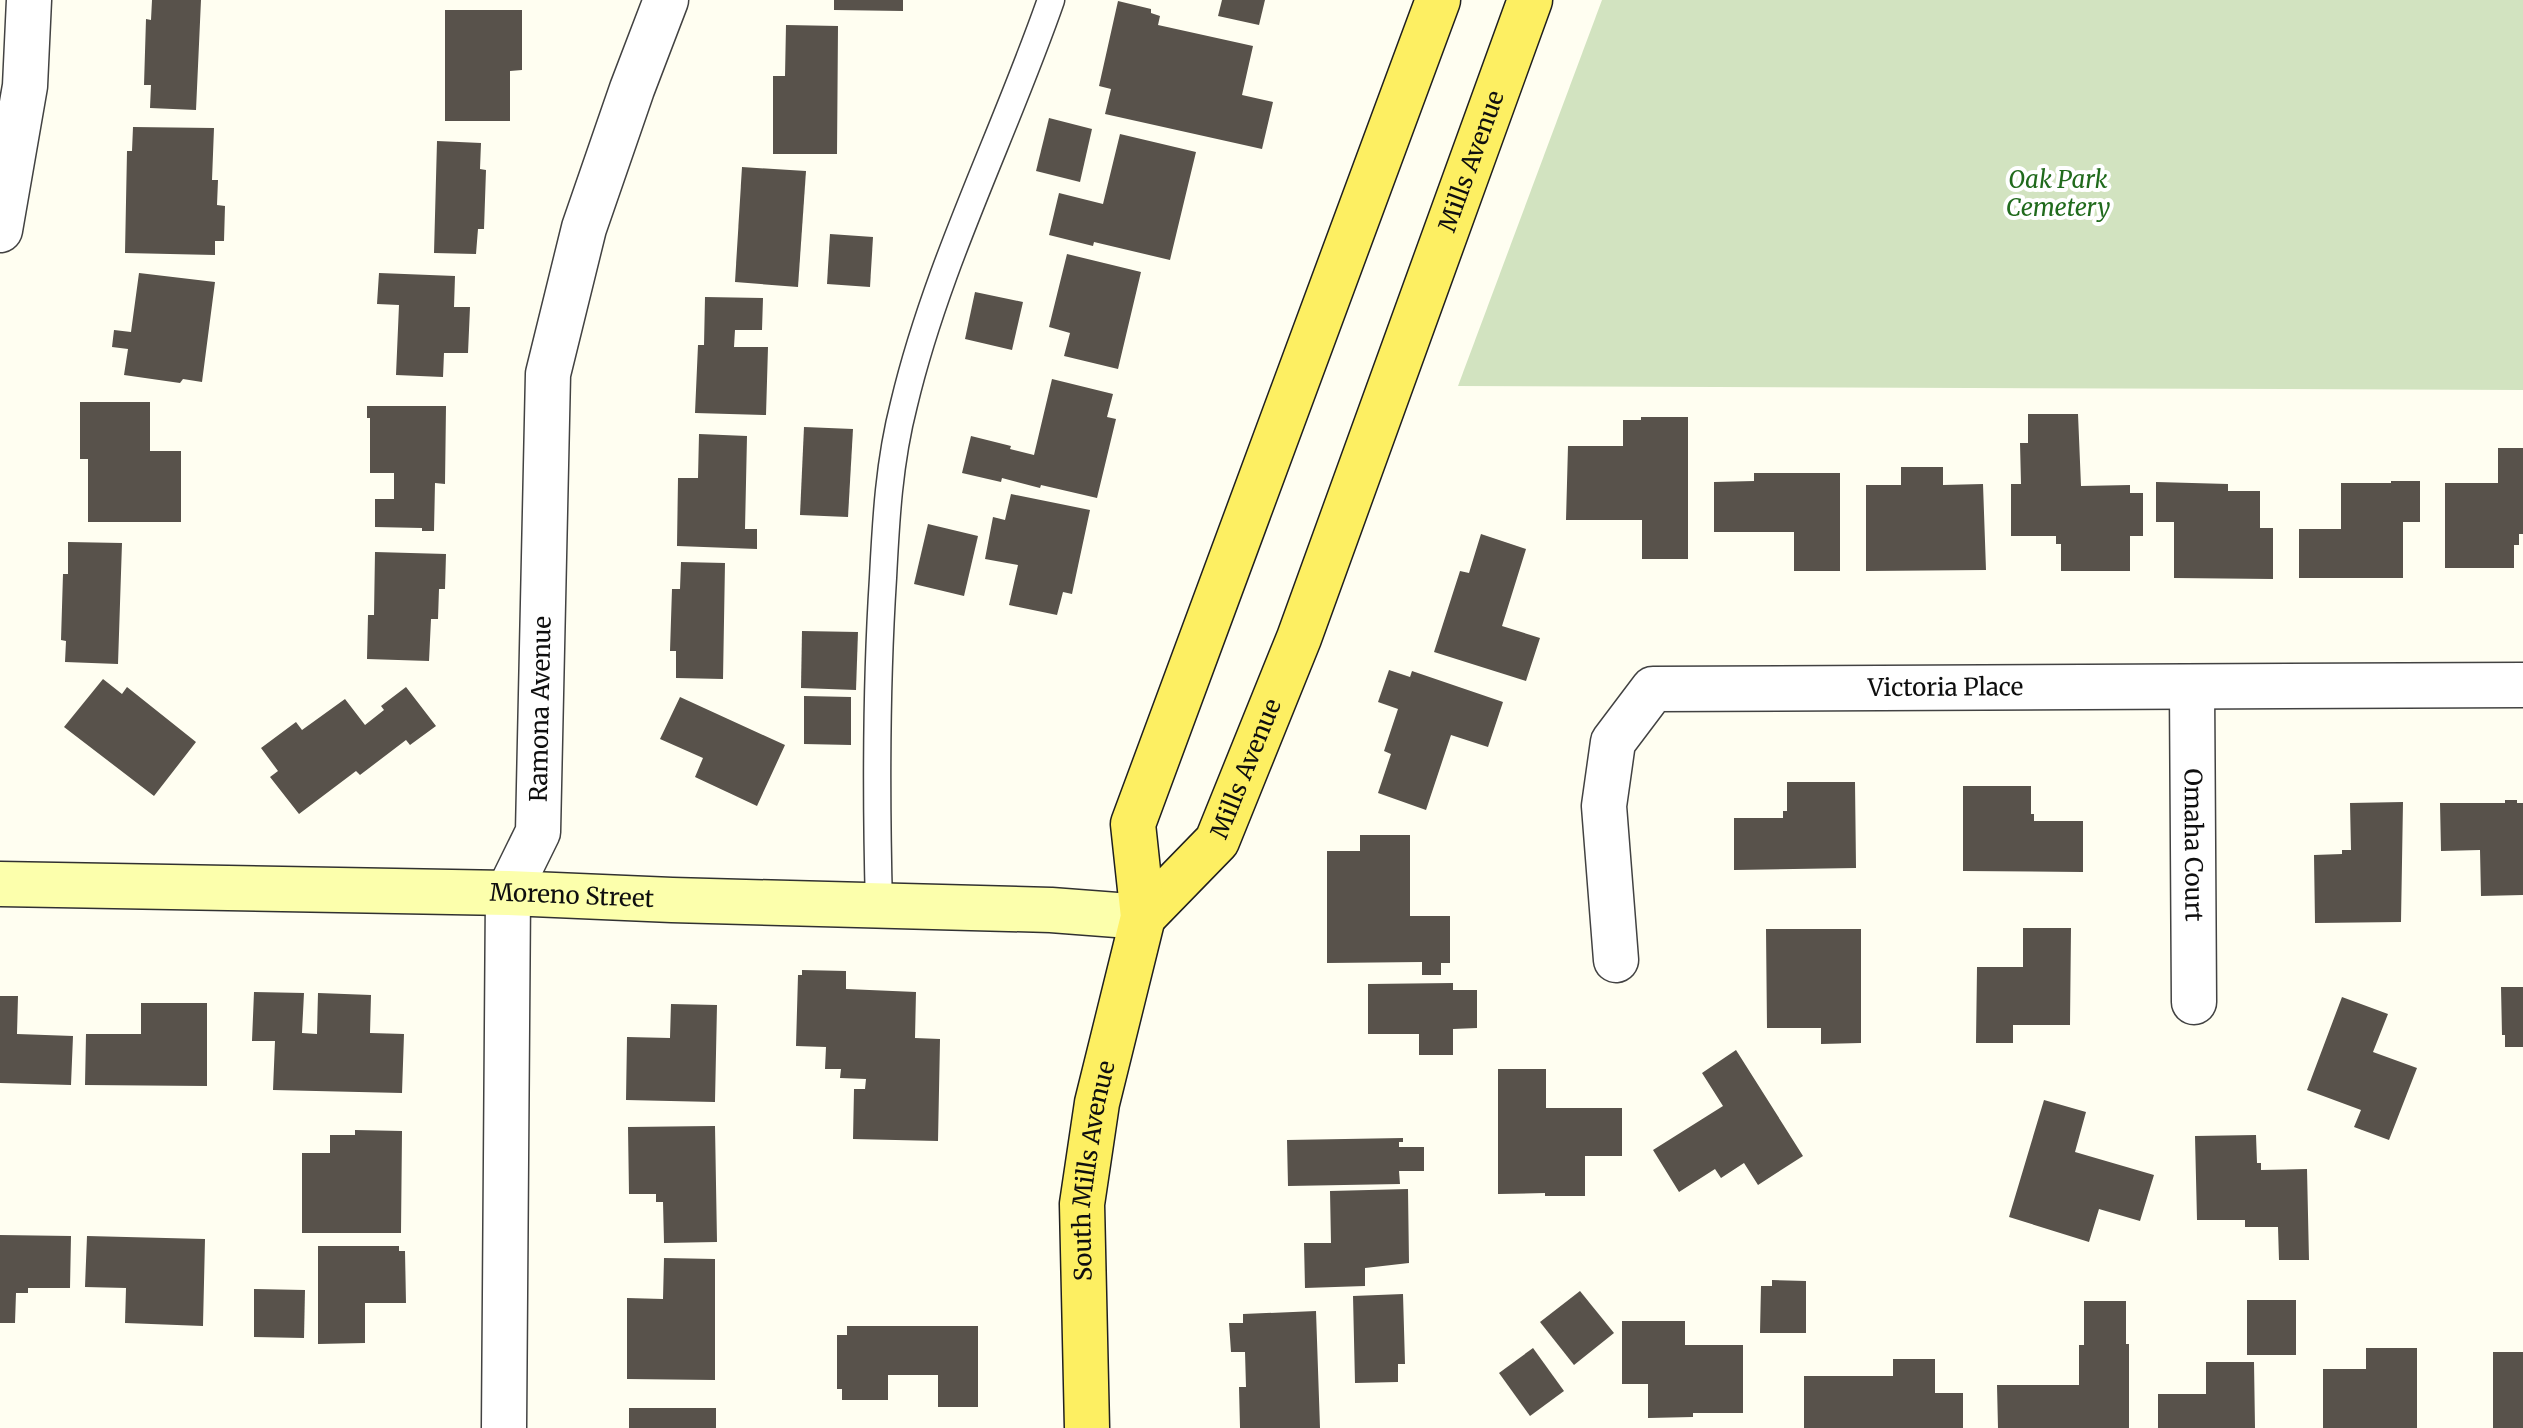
<svg xmlns="http://www.w3.org/2000/svg" width="2523" height="1428" font-family="Merriweather,serif">
<style>
.cemetery{fill:#d2e3c0}
.building{fill:#58524b}
.lines{fill:none;stroke-linecap:round;stroke-linejoin:round}
.lane-casing{stroke:#424242;stroke-width:29}
.street-casing{stroke:#424242;stroke-width:47}
.secondary-casing{stroke:#313131;stroke-width:47}
.primary-casing{stroke:#202020;stroke-width:47}
.lane{stroke:#fff;stroke-width:26}
.street{stroke:#fff;stroke-width:44}
.secondary{stroke:#fcffac;stroke-width:44}
.primary{stroke:#fdef62;stroke-width:44}
.labels{text-anchor:middle;stroke-width:8;stroke-linejoin:round;paint-order:stroke}
.street-label{font-size:24px;fill:#0f0f0f;stroke:#fff}
.park-label{font-size:24px;font-style:italic;fill:#206a1c;stroke:#fff}
</style>
<rect width="100%" height="100%" fill="#fffef1"/>
<polygon class="cemetery" points="1602,0 2523,0 2523,390 1458,386"/>
<g class="building">
<polygon points="152,0 201,0 196,110 150,108 151,85 144,85 146,19 151,20"/>
<polygon points="834,0 903,0 903,11 834,10"/>
<polygon points="1222,0 1265,0 1259,25 1218,16"/>
<polygon points="1118,1 1151,9 1151,13 1160,16 1158,25 1253,46 1242,95 1273,102 1262,149 1105,114 1111,89 1099,86"/>
<polygon points="445,10 522,10 522,70 510,71 510,121 445,121"/>
<polygon points="786,25 838,26 837,154 773,154 773,76 785,76"/>
<polygon points="1049,118 1092,129 1080,182 1036,171"/>
<polygon points="133,127 214,128 212,180 218,180 217,205 225,206 224,241 215,241 215,255 125,253 127,151 132,151"/>
<polygon points="1120,134 1196,152 1170,260 1094,242 1093,246 1049,235 1059,193 1103,204"/>
<polygon points="437,141 481,143 480,169 486,170 484,229 478,229 476,254 434,253"/>
<polygon points="742,167 806,171 798,287 735,282"/>
<polygon points="830,234 873,237 870,287 827,284"/>
<polygon points="1067,254 1141,272 1118,369 1064,356 1070,333 1049,327"/>
<polygon points="139,273 215,282 202,382 183,379 180,383 124,375 128,349 112,347 114,330 131,332"/>
<polygon points="379,273 455,276 454,307 470,307 468,353 444,353 443,377 396,375 399,305 377,304"/>
<polygon points="975,292 1023,302 1012,350 965,339"/>
<polygon points="705,297 763,298 762,330 735,330 734,347 768,347 766,415 695,413 698,345 704,345"/>
<polygon points="1052,379 1113,394 1107,417 1116,419 1097,498 1041,485 1040,488 1002,478 1001,482 962,473 971,436 1011,446 1010,449 1034,455"/>
<polygon points="80,402 150,402 150,451 181,451 181,522 88,522 88,459 80,459"/>
<polygon points="367,406 446,406 445,484 435,483 434,531 422,531 422,528 375,527 375,499 394,499 394,473 370,473 370,418 367,418"/>
<polygon points="2028,414 2078,414 2081,486 2130,485 2130,493 2143,493 2143,536 2130,536 2130,571 2061,571 2061,544 2056,544 2056,536 2011,536 2011,484 2021,484 2020,443 2028,443"/>
<polygon points="1641,417 1688,417 1688,559 1642,559 1642,520 1566,520 1568,446 1623,446 1623,420 1641,420"/>
<polygon points="804,427 853,429 848,517 800,515"/>
<polygon points="699,434 747,436 745,529 757,529 757,549 677,546 678,478 698,478"/>
<polygon points="2498,448 2523,448 2523,534 2519,534 2519,545 2514,545 2514,568 2445,568 2445,483 2498,483"/>
<polygon points="1901,467 1943,467 1943,485 1983,484 1986,570 1866,571 1866,485 1901,485"/>
<polygon points="1754,473 1840,473 1840,571 1794,571 1794,532 1714,532 1714,482 1754,481"/>
<polygon points="2391,481 2420,481 2420,522 2403,522 2403,578 2299,578 2299,529 2341,529 2341,483 2391,483"/>
<polygon points="2156,482 2228,484 2228,491 2260,491 2260,528 2273,528 2273,579 2174,578 2174,522 2156,522"/>
<polygon points="1011,494 1090,510 1072,594 1063,592 1057,615 1009,605 1018,565 985,559 993,517 1005,520"/>
<polygon points="928,524 978,536 964,596 914,584"/>
<polygon points="1481,534 1526,549 1502,626 1540,638 1526,681 1434,652 1460,571 1469,573"/>
<polygon points="68,542 122,543 118,664 65,662 66,641 61,640 63,574 68,574"/>
<polygon points="375,552 446,554 445,589 439,589 438,619 431,619 429,661 367,659 368,615 374,615"/>
<polygon points="681,562 725,563 723,679 676,678 676,651 670,651 672,589 680,589"/>
<polygon points="802,631 858,632 856,690 801,688"/>
<polygon points="1389,670 1410,677 1412,671 1503,702 1488,747 1451,735 1426,810 1378,793 1391,754 1384,751 1398,709 1378,702"/>
<polygon points="103,679 122,694 127,687 196,742 154,796 64,727"/>
<polygon points="406,687 436,726 410,745 406,740 360,775 356,771 299,814 270,777 278,771 261,748 296,722 302,730 345,699 365,725 384,710 381,706"/>
<polygon points="804,696 851,697 851,745 804,744"/>
<polygon points="680,697 785,745 757,806 695,777 703,758 660,739"/>
<polygon points="1787,782 1855,782 1856,868 1734,870 1734,818 1783,818 1783,811 1787,811"/>
<polygon points="1963,786 2031,786 2031,814 2034,814 2034,821 2083,821 2083,872 1963,871"/>
<polygon points="2505,800 2517,800 2517,803 2523,803 2523,895 2481,896 2480,850 2441,851 2440,803 2505,803"/>
<polygon points="2403,802 2401,922 2315,923 2314,855 2342,854 2342,850 2351,850 2350,803"/>
<polygon points="1360,835 1410,835 1410,916 1450,916 1450,963 1441,963 1441,975 1422,975 1422,962 1327,963 1327,851 1360,851"/>
<polygon points="2023,928 2071,928 2070,1025 2013,1025 2013,1043 1976,1043 1977,967 2023,967"/>
<polygon points="1766,929 1861,929 1861,1043 1821,1044 1821,1028 1767,1028"/>
<polygon points="802,970 846,971 846,989 916,992 915,1038 940,1039 938,1141 853,1139 854,1089 865,1089 866,1079 840,1078 841,1069 825,1069 826,1047 796,1046 798,975 802,975"/>
<polygon points="1453,983 1453,990 1477,990 1477,1028 1453,1029 1453,1055 1419,1055 1419,1034 1368,1034 1368,984"/>
<polygon points="2501,987 2523,987 2523,1047 2505,1047 2505,1035 2502,1035"/>
<polygon points="254,992 304,993 302,1033 317,1034 318,993 371,995 370,1033 404,1034 402,1093 273,1090 275,1041 252,1041"/>
<polygon points="0,996 18,996 17,1034 73,1036 71,1085 0,1083"/>
<polygon points="2342,997 2388,1014 2373,1052 2417,1068 2389,1140 2354,1127 2361,1110 2307,1090"/>
<polygon points="141,1003 207,1003 207,1086 85,1085 86,1034 141,1034"/>
<polygon points="671,1004 717,1005 715,1102 626,1100 627,1037 670,1038"/>
<polygon points="1736,1050 1803,1156 1758,1185 1744,1163 1721,1178 1715,1169 1679,1192 1653,1150 1723,1106 1702,1073"/>
<polygon points="1498,1069 1546,1069 1546,1108 1622,1108 1622,1156 1585,1156 1585,1196 1545,1196 1545,1193 1498,1194"/>
<polygon points="2044,1100 2086,1112 2075,1152 2154,1175 2140,1221 2099,1209 2089,1242 2009,1217"/>
<polygon points="715,1126 717,1242 664,1243 663,1202 656,1202 656,1194 629,1194 628,1127"/>
<polygon points="355,1130 402,1131 401,1233 302,1233 302,1153 330,1153 330,1135 355,1135"/>
<polygon points="2256,1135 2257,1163 2261,1163 2261,1170 2307,1169 2309,1260 2279,1260 2278,1227 2245,1227 2245,1220 2197,1220 2195,1136"/>
<polygon points="1403,1138 1403,1142 1399,1142 1399,1147 1424,1147 1424,1171 1399,1171 1400,1184 1288,1186 1287,1140"/>
<polygon points="1408,1189 1409,1263 1365,1268 1365,1286 1305,1288 1304,1243 1331,1243 1330,1191"/>
<polygon points="0,1235 71,1236 70,1288 28,1288 28,1293 16,1293 15,1323 0,1323"/>
<polygon points="87,1236 205,1239 203,1326 125,1323 126,1288 85,1287"/>
<polygon points="318,1246 399,1246 399,1251 405,1251 406,1303 365,1303 365,1343 318,1344"/>
<polygon points="664,1258 715,1259 715,1380 627,1379 627,1298 663,1299"/>
<polygon points="1772,1280 1806,1281 1806,1333 1760,1333 1761,1286 1772,1286"/>
<polygon points="254,1289 305,1290 304,1338 254,1337"/>
<polygon points="1580,1291 1614,1333 1574,1365 1540,1322"/>
<polygon points="1403,1294 1405,1364 1398,1364 1398,1382 1355,1383 1353,1296"/>
<rect x="2247" y="1300" width="49" height="55"/>
<polygon points="2084,1301 2126,1301 2126,1344 2129,1344 2129,1428 1998,1428 1997,1385 2079,1385 2079,1345 2084,1345"/>
<polygon points="1316,1311 1320,1428 1240,1428 1239,1387 1246,1387 1245,1352 1231,1352 1229,1323 1243,1323 1243,1314"/>
<polygon points="1622,1321 1685,1321 1685,1345 1743,1345 1743,1413 1693,1413 1693,1417 1648,1418 1648,1384 1622,1384"/>
<polygon points="847,1326 978,1326 978,1407 938,1407 938,1375 888,1375 888,1400 842,1400 842,1389 837,1389 837,1335 847,1335"/>
<polygon points="1533,1348 1564,1391 1530,1416 1499,1373"/>
<polygon points="2366,1348 2417,1348 2417,1428 2323,1428 2323,1369 2366,1369"/>
<rect x="2493" y="1352" width="30" height="76"/>
<polygon points="1893,1359 1935,1359 1935,1393 1963,1393 1963,1428 1804,1428 1804,1376 1893,1376"/>
<polygon points="2206,1362 2254,1362 2255,1428 2158,1428 2158,1394 2206,1394"/>
<rect x="629" y="1408" width="87" height="20"/>
</g>
<g class="lines">
<g class="lane-casing">
<path id="lane" d="M 879,906 C 876,796 876,687 883,578 C 886,519 889,462 904,404 C 937,265 1004,135 1051,0"/>
</g>
<g class="street-casing">
<g id="street">
<polyline points="0,230 25,86 29,0"/>
<path id="s1" d="M 2192,687 L 2194,1002"/>
<path id="s2" d="M 1616,960 L 1604,806 L 1613,742 L 1653,689 L 2523,685"/>
<path id="s3" d="M 504,1428 L 508,893 L 538,832 L 548,374 L 584,228 L 632,89 L 666,0"/>
</g>
</g>
<g class="secondary-casing">
<g id="secondary">
<path id="s4" d="M 0,884 L 508,893 L 672,900 L 1051,910 L 1143,917"/>
</g>
</g>
<g class="primary-casing">
<g id="primary">
<path id="s5" d="M 1143,917 L 1217,841 L 1299,638 L 1530,0"/>
<path id="s6" d="M 1087,1428 L 1082,1204 L 1097,1103 L 1143,917 L 1133,824 L 1438,0"/>
</g>
</g>
<use href="#lane" class="lane"/>
<use href="#street" class="street"/>
<use href="#secondary" class="secondary"/>
<use href="#primary" class="primary"/>
</g>
<g class="labels">
<g class="street-label">
<text dy="8" stroke="none"><textPath href="#s5" startOffset="832">Mills Avenue</textPath></text>
<text dy="8" stroke="none"><textPath href="#s2" startOffset="578">Victoria Place</textPath></text>
<text dy="8" stroke="none"><textPath href="#s3" startOffset="726">Ramona Avenue</textPath></text>
<text dy="8" stroke="none"><textPath href="#s5" startOffset="184">Mills Avenue</textPath></text>
<text dy="8" stroke="none"><textPath href="#s1" startOffset="158">Omaha Court</textPath></text>
<text dy="8" stroke="none"><textPath href="#s4" startOffset="572">Moreno Street</textPath></text>
<text dy="8" stroke="none"><textPath href="#s6" startOffset="258">South Mills Avenue</textPath></text>
</g>
<g class="park-label">
<text x="2058" y="188">Oak Park<tspan x="2058" dy="28">Cemetery</tspan></text>
</g>
</g>
</svg>
